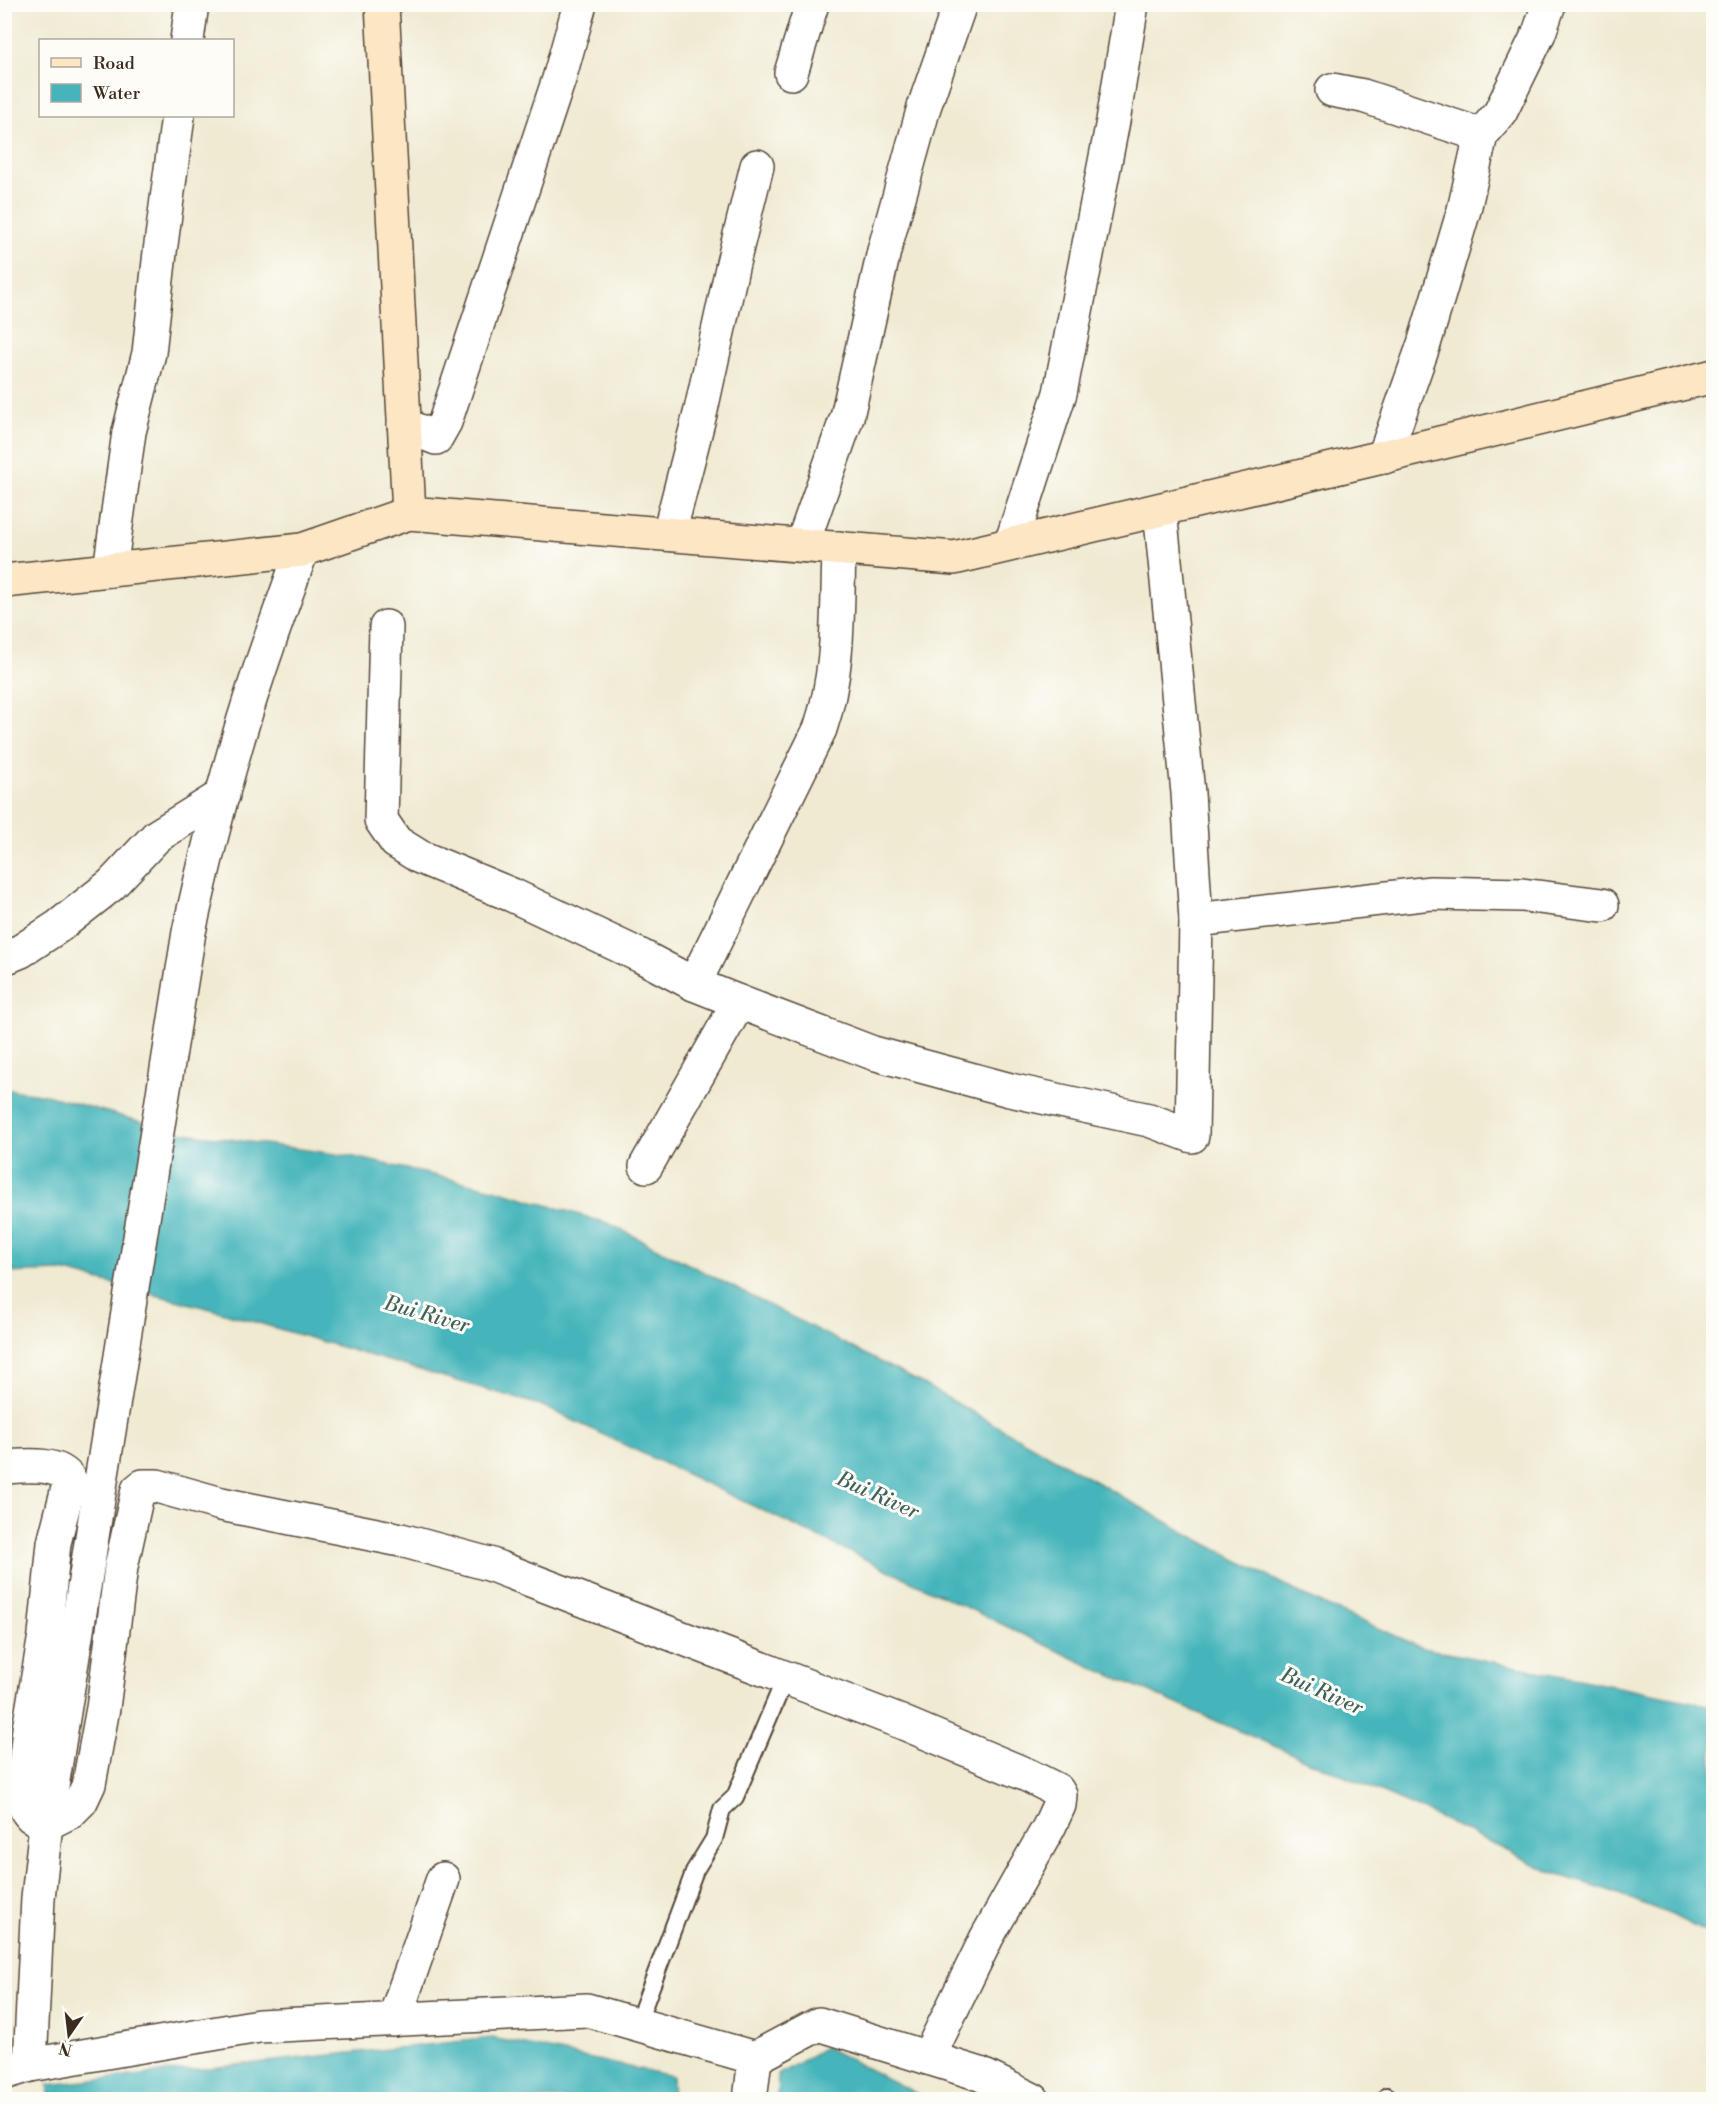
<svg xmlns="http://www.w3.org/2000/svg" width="1718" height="2104" font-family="'Libre Bodoni',serif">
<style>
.water{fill:#45b5bb;stroke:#40706c;stroke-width:1.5}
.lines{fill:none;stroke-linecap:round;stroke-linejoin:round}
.lane-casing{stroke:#564739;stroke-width:20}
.street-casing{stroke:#564739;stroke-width:36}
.secondary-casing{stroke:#564739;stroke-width:36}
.lane{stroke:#fff;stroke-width:16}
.street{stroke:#fff;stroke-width:33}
.secondary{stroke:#fce6c4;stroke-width:33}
.labels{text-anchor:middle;stroke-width:6;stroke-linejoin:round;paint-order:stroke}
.water-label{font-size:21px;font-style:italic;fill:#3f625d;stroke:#fdfcf7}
</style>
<rect width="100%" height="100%" fill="#fdfcf7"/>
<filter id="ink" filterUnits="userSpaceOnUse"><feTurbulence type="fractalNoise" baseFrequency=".0167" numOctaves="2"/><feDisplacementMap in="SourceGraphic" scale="12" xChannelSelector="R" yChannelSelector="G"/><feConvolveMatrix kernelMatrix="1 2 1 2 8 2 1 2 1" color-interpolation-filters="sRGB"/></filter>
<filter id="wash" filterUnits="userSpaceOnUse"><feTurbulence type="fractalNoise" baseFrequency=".008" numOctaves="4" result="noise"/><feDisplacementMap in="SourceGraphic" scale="24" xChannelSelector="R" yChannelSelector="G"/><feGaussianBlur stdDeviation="1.35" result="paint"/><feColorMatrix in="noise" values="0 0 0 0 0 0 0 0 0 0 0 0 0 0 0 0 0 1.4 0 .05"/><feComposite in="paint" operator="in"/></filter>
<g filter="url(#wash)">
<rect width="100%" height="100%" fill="#efead1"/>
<g class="water">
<polygon points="4,1089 46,1095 178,1132 350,1156 494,1189 610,1224 921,1383 1188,1534 1307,1597 1423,1648 1713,1706 1713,1936 1672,1915 1608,1890 1555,1874 1429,1813 1094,1668 543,1406 211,1309 62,1271 5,1273"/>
<polygon points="492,2038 672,2076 673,2099 50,2100 48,2085"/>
<polygon points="825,2047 927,2099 777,2099 778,2075"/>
</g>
</g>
<g filter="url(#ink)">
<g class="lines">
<g class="lane-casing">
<g id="lane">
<polyline points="637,2024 695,1870 714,1839 722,1809 735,1797 785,1679"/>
<polyline points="1387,2096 1392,2100"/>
</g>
</g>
<g class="street-casing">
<g id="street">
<polyline points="187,40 192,4"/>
<polyline points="791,73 812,4"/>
<polyline points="1332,90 1363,96 1481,135"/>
<polyline points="404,425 436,438 445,422 559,79 580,4"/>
<polyline points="1384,457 1424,344 1464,210 1481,135 1500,113 1539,33 1549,4"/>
<polyline points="669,534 701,410 733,263 757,166"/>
<polyline points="1011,544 1060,393 1113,121 1132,4"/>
<polyline points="802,545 847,417 884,251 924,107 960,4"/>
<polyline points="110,570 129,432 149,353 160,252 178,116"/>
<polyline points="386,627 381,820 396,842 420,857 512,895 641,956 694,984 739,1002 873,1053 1010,1090 1149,1120 1192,1136 1196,920 1188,793 1160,510"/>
<polyline points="1196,920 1431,893 1522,895 1602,905"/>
<polyline points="4,958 21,951 59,926 111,885 157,836 223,795"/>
<path d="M 694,984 L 820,729 C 840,670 837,609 839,548"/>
<polyline points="646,1166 739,1002"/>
<path d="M 4,1467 C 24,1466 58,1461 70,1480 L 54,1543 L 45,1635 L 29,1729 L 23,1785 L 24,1804 L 27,1811 L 31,1816 L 46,1824 L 70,1812 L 81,1801 L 89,1784 L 103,1708 L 121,1567 L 138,1490 L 143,1486 L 157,1486 L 221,1504 L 401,1540 L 489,1564 L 901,1722 L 1027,1775 L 1057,1790 L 1060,1795 L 1059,1805 L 1049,1827 L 987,1937 L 928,2058"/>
<polyline points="394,2020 443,1879"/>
<path d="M 30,2065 L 38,1898 L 46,1824 L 189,932 C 208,846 230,759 258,675 C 272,633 287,592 302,550"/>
<polyline points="4,2073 30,2065 259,2026 587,2010 755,2058 819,2024 980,2074 1033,2100"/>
<polyline points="750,2100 755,2058"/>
</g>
</g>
<g class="secondary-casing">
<g id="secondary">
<polyline points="382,4 409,513 954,558 1374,459 1714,376"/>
<polyline points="4,581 302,550 409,513"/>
</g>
</g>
<use href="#lane" class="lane"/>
<use href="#street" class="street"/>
<use href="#secondary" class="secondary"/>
</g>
</g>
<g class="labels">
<g class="water-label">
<text transform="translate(427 1314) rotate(16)" y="7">Bui River</text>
<text transform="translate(878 1495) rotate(24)" y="7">Bui River</text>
<text transform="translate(1322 1691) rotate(24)" y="7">Bui River</text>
</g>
</g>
<rect width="1718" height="2104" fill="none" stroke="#fdfcf7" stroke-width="24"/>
<rect x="39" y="39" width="195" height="78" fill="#fdfcf7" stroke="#afa8a0" stroke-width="1.5"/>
<rect x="51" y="58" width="30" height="9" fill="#fce6c4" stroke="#afa8a0" stroke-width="1.5"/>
<text x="93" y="69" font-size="18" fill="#3b2a1e">Road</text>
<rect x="51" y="84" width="30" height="18" fill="#45b5bb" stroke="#afa8a0" stroke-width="1.5"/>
<text x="93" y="99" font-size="18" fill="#3b2a1e">Water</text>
<g transform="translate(69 2035) rotate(194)" stroke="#fdfcf7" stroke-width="4.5" paint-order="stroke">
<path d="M0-4.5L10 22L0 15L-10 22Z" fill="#3b2a1e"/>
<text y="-9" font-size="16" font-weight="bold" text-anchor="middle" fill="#3b2a1e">N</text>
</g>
</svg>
